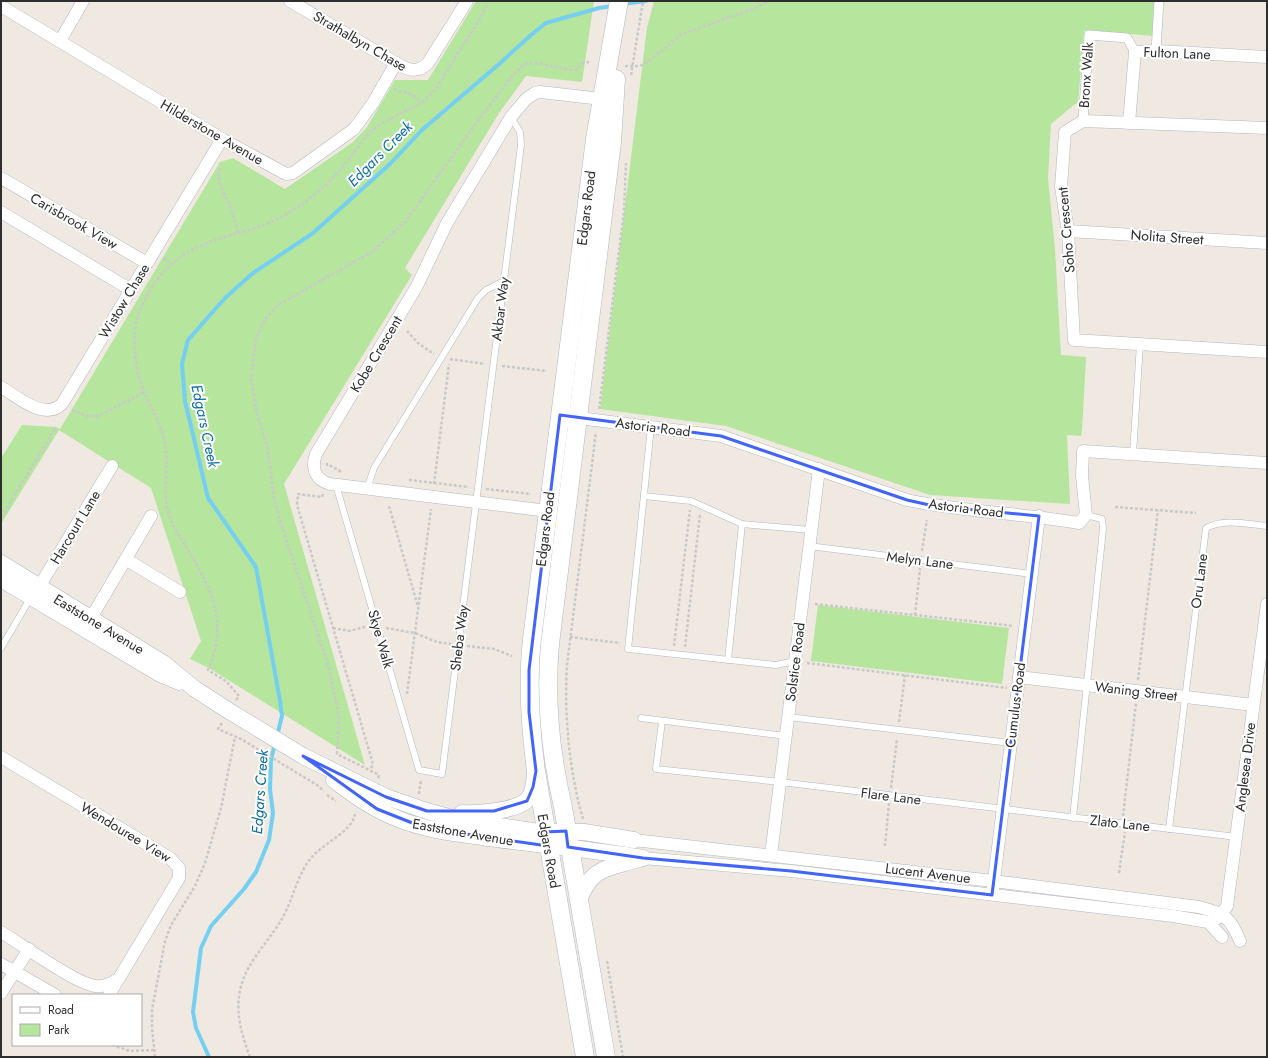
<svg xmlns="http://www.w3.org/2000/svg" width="1268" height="1058" font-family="Jost,sans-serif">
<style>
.green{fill:#b6e59e}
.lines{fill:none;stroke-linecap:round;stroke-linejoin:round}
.stream{stroke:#75cff0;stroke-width:4}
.service-casing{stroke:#b4b7c1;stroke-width:7}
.pedestrian-casing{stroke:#b4b7c1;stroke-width:10}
.minor-casing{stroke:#b4b7c1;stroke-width:13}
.tertiary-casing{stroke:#b4b7c1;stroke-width:17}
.secondary-casing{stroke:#b4b7c1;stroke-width:19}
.path{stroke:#c9c9c9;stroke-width:2.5;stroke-dasharray:3 2;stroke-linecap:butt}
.service{stroke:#fff;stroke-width:6}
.pedestrian{stroke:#fff;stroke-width:9}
.minor{stroke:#fff;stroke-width:12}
.tertiary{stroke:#fff;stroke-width:16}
.secondary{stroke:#fff;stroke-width:18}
.marked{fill:none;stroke:#4264fb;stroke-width:3;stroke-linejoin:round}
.labels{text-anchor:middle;stroke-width:4;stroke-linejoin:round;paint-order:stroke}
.street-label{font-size:14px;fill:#2e2e2e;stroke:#fff}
.water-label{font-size:15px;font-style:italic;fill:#0d6fa3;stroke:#fff}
</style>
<rect width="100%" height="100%" fill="#efe9e1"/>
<g class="green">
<polygon points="476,1 594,1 582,82 526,76 499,113 405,268 412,275 284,484 365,765 209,668 190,659 201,641 151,488 59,430 1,524 1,458 22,425 56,427 60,429 220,162 233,158 285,189 353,142 367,127 395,80 428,80"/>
<polygon points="654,1 1155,1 1152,36 1088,30 1084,31 1078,104 1075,104 1051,124 1048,178 1055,249 1061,355 1086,357 1082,431 1081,436 1067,435 1070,504 930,495 726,426 600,409 647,28"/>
<polygon points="818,605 1009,628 1002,684 811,661"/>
</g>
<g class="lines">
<g class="stream">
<polyline points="622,4 646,1"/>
<polyline points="277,736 282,716 280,701 256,567 208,498 185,401 182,364 188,340 225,298 253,273 313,233 390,164 422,130 498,65 531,35 546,23 599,8 614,6"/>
<polyline points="209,1057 196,1028 193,1012 201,948 211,926 244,889 256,872 269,840 273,813 270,789 271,760 275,743"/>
</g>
<g class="service-casing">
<g id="service">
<polyline points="651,427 628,649 776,665 795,661"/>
<polyline points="1133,454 1140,344"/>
<polyline points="336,485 419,770 442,774 521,145 520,132 511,117"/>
<polyline points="367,489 374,468 478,298 486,290 504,281"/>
<polyline points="644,496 691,501 742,524 811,530"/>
<polyline points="809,546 1032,574"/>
<polyline points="1,648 31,597"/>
<polyline points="728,660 742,524"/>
<polyline points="788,717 1011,743"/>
<polyline points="641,718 786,736"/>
<polyline points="662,721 656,769 780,782 1237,837"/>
<polyline points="1073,818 1103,529 1102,519 1086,515"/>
<path d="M 1169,829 L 1206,528 C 1224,518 1247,524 1267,526"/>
</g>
</g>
<g class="pedestrian-casing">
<g id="pedestrian">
<polyline points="1156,51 1159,1"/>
<polyline points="1083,121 1089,35 1127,38 1135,52"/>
</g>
</g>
<g class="minor-casing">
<g id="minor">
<path d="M 290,1 L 396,63 C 408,70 417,74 428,63 L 467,1"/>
<polyline points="1,6 222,139 286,174 293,173 354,129 373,103 396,63"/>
<polyline points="60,41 83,1"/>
<polyline points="1129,123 1135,52 1156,51 1267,57"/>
<polyline points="1267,128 1083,121 1065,132 1061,187 1068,231 1074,340 1267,352"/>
<polyline points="1,178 147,263"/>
<polyline points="1,212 131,290"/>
<polyline points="1068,231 1267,243"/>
<path d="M 1,387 C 18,397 44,421 62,404 L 222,139"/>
<path d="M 571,417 L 721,436 L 907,500 C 964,512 1022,513 1079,523 L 1086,515 L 1082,476 L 1083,451 L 1267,463"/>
<path d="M 548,511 L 330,484 C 315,480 311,468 316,454 L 417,286 L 447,223 L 511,117 L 526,99 L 535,93 L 540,92 L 602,99"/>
<polyline points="127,560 180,592"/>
<polyline points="39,587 112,466"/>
<polyline points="91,618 151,516"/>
<polyline points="1019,677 1253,705"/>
<polyline points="1,757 170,858 179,868 179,878 109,995"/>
<path d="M 634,840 L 993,881 L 1199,907 C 1224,914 1230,916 1240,941"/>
<polyline points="771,855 819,469"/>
<polyline points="643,858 791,871 1173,916 1208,922 1222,937"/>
<polyline points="993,888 1039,516"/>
<polyline points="1218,918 1227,906 1267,604"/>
<path d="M 1,932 C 21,944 75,983 95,986 C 104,987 110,984 118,979"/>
<polyline points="1,964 55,995"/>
<polyline points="1,993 29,949"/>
</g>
</g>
<g class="tertiary-casing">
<g id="tertiary">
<polyline points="1,563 163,663 195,689 229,711 303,756 386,797 427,811 459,820 539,832 584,832 634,840"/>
<polyline points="1,579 160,674 179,682"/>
<path d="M 334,780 C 353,795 373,809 396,818 C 424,830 453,833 482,837 C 536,845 589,849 643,858"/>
<path d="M 462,813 C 477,814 516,811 527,800 C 534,794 534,783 535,774"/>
<path d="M 579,900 C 592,866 607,869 639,859"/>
</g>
</g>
<g class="secondary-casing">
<g id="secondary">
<path d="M 585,1057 L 536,771 C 530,726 527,684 532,639 L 595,139 L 619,1"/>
<path d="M 606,1057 L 563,807 C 550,752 545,700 550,644 L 612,142 L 616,79"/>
</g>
</g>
<g class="path">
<polyline points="625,66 640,66 648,62 682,34 753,9 768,1"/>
<polyline points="631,75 643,1"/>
<path d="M 394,89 C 404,94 415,92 420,103"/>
<path d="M 220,168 C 215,184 226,194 231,209 C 234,217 236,225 238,233"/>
<polyline points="163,258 171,263"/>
<polyline points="407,331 418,343 434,354"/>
<polyline points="450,359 485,364"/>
<polyline points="502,366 547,371"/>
<polyline points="599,409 624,211 626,163"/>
<polyline points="72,410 87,416 98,416 145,392"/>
<polyline points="327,466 327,464 342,472"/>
<polyline points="409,480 469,487"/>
<polyline points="434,484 449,364"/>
<polyline points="486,489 531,494"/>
<polyline points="323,494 322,497 298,494 297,505 373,764 370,770"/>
<polyline points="389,506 418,607"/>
<polyline points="1115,507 1196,513"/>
<polyline points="1,517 56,427"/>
<polyline points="922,551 927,520"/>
<polyline points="815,604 1014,626"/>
<polyline points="915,615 920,568"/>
<polyline points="333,628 349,631 369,626"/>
<polyline points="386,628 415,633 437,642 451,644"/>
<polyline points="570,637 620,643"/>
<polyline points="467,646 494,649 512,656"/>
<polyline points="674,646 690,510"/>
<polyline points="685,647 700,514"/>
<polyline points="807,663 1007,688"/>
<polyline points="1138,680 1158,510"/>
<polyline points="407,694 431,509"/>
<path d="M 236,700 L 239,696 L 226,681 L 208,670 C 226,629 216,597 194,560 C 185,544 175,532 169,514 C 162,494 168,471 166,450 C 163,422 148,406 140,381 C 134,360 132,333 139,313 C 157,267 185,248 231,235 C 248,230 267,226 283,216 C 308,202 328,185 346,163 C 355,152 362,140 373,130 C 387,118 407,112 422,102 C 441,88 447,69 460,50 C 470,34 482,19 488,1"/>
<polyline points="899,722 905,675"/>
<polyline points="222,723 218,729 241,739 317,785 324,791"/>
<polyline points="378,778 379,775 337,754 339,718 329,668 282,527 274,499 268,450 257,413 251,379 256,338 265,319 278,305 372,252 405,222 480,118 514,74 525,64 538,63 566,69 576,70 583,63 589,62"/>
<polyline points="891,788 897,739"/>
<polyline points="419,794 421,779"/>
<polyline points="327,795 336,801"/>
<polyline points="1123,816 1136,703"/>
<path d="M 583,819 C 569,770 564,716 567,665 L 596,432"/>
<polyline points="885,846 889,803"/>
<polyline points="1119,873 1125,832"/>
<polyline points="607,961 623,1057"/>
<polyline points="112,1045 130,1051 154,1050"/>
<polyline points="155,1057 152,1028 152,1010 165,941 171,925 195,886 205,863 221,808 235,737"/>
<path d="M 250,1057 C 236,1020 231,991 256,956 C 266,941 277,929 285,913 C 294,895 298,874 311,858 C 322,844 353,831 355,814"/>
</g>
<use href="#service" class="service"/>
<use href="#pedestrian" class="pedestrian"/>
<use href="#minor" class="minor"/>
<use href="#tertiary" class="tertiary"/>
<use href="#secondary" class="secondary"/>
</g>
<path class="marked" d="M 560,415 L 721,436 L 907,500 L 934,506 L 1039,516 L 992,895 L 791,871 L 643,858 L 568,847 L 566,831 L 545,832 L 548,846 L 425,828 L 377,809 L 303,756 L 386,797 L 427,811 L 494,811 L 527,801 L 533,787 L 536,771 L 529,712 L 529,670 Z"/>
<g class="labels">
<g class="street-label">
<text transform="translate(360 41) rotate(30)" y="5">Strathalbyn Chase</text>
<text transform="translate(1177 53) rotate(2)" y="5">Fulton Lane</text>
<text transform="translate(1086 75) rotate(-86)" y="5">Bronx Walk</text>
<text transform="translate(212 132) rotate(30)" y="5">Hilderstone Avenue</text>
<text transform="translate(586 208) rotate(-83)" y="5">Edgars Road</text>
<text transform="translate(74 221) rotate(30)" y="5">Carisbrook View</text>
<text transform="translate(1066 230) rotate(-95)" y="5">Soho Crescent</text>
<text transform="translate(1167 237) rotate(4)" y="5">Nolita Street</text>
<text transform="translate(124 301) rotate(-59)" y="5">Wistow Chase</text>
<text transform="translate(500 309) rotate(-83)" y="5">Akbar Way</text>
<text transform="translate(376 354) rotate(-59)" y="5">Kobe Crescent</text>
<text transform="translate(653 427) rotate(7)" y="5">Astoria Road</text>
<text transform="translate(966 508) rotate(7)" y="5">Astoria Road</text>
<text transform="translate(75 527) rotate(-59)" y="5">Harcourt Lane</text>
<text transform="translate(545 529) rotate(-83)" y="5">Edgars Road</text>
<text transform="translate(920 560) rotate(7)" y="5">Melyn Lane</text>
<text transform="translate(1199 581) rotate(-83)" y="5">Oru Lane</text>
<text transform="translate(99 624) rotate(31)" y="5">Eaststone Avenue</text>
<text transform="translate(459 638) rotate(-83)" y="5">Sheba Way</text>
<text transform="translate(381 639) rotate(74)" y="5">Skye Walk</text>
<text transform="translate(795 662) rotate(-83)" y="5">Solstice Road</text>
<text transform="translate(1136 691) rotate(7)" y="5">Waning Street</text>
<text transform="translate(1015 705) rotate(-83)" y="5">Cumulus Road</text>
<text transform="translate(1245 767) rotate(-83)" y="5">Anglesea Drive</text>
<text transform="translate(891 796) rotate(7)" y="5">Flare Lane</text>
<text transform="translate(1120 823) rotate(6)" y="5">Zlato Lane</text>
<text transform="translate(126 832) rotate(31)" y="5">Wendouree View</text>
<text transform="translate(463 832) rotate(10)" y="5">Eaststone Avenue</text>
<text transform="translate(549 851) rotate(80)" y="5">Edgars Road</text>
<text transform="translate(928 873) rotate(7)" y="5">Lucent Avenue</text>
</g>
<g class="water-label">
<text transform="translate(380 154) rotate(-45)" y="5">Edgars Creek</text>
<text transform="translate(205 426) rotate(78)" y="5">Edgars Creek</text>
<text transform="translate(260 792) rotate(-86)" y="5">Edgars Creek</text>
</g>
</g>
<rect width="1268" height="1058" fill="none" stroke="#2e2e2e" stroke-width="4"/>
<rect x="12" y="994" width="130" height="52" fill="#ffffff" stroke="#ababab"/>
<rect x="20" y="1007" width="20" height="6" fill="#ffffff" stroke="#ababab"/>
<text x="48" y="1014" font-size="12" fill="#2e2e2e">Road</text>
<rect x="20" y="1024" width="20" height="12" fill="#b6e59e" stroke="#ababab"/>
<text x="48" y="1034" font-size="12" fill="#2e2e2e">Park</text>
</svg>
